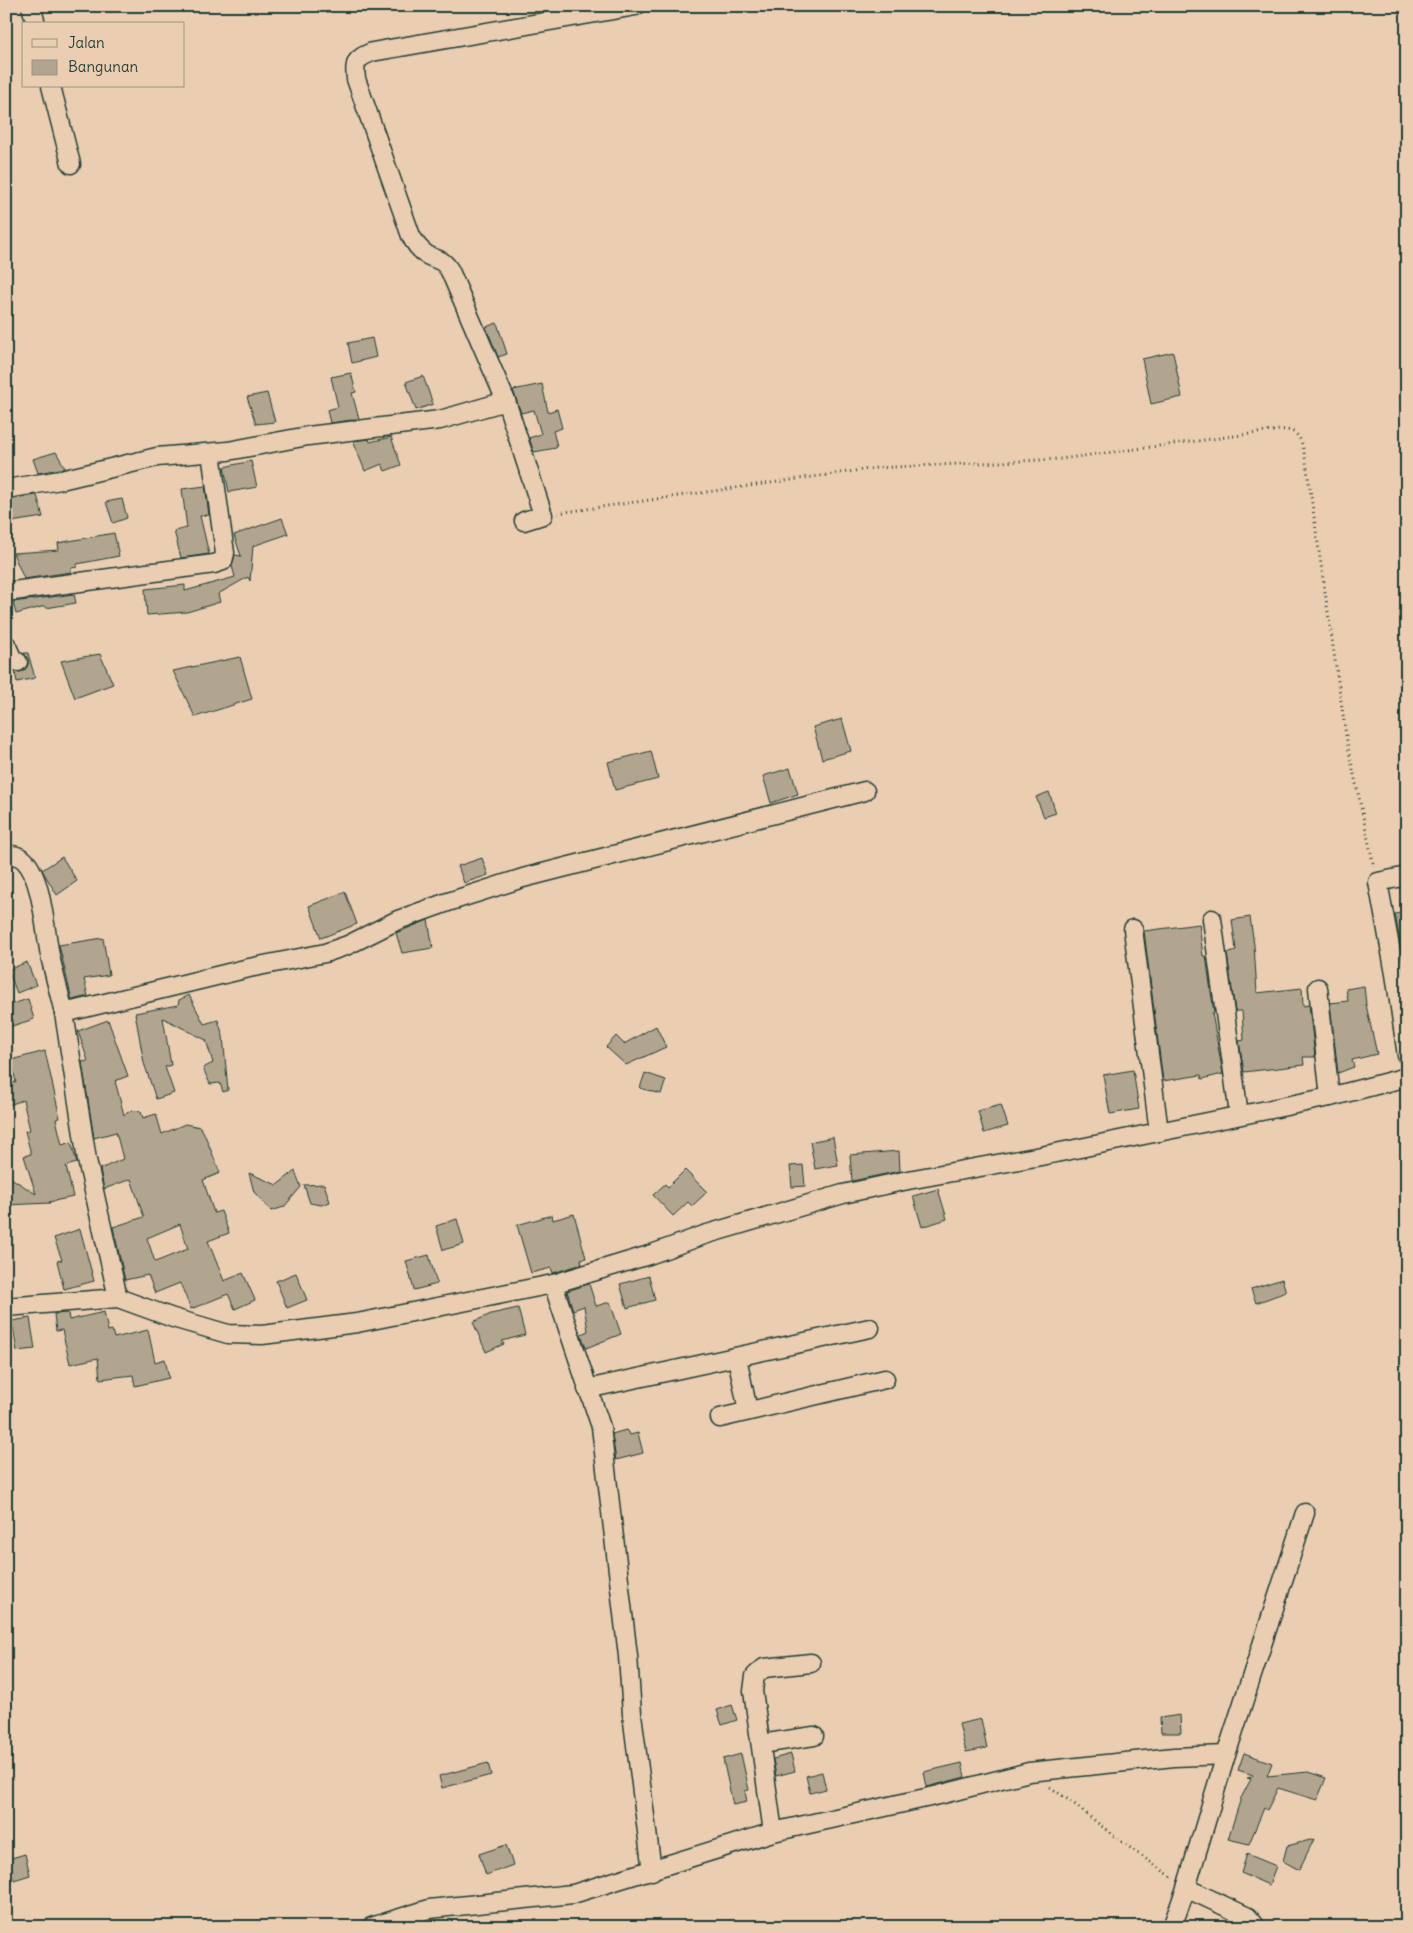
<svg xmlns="http://www.w3.org/2000/svg" width="1413" height="1933" font-family="Delius,sans-serif">
<style>
.building{fill:#b2a58f;stroke:#1f3d34;fill-rule:evenodd}
.lines{fill:none;stroke-linecap:round;stroke-linejoin:round}
.minor-casing{stroke:#1f3d34;stroke-width:21}
.path{stroke:#1f3d34;stroke-width:3;stroke-dasharray:1 4;stroke-linecap:butt}
.minor{stroke:#ebceb2;stroke-width:18}
</style>
<rect width="100%" height="100%" fill="#ebceb2"/>
<filter id="ink" filterUnits="userSpaceOnUse"><feTurbulence type="fractalNoise" baseFrequency=".02" numOctaves="2"/><feDisplacementMap in="SourceGraphic" scale="10" xChannelSelector="R" yChannelSelector="G"/><feConvolveMatrix kernelMatrix="1 2 1 2 8 2 1 2 1" color-interpolation-filters="sRGB"/></filter>
<g filter="url(#ink)">
<g class="building">
<polygon points="497,323 507,354 498,357 486,327"/>
<polygon points="372,338 376,357 352,363 348,343"/>
<polygon points="1173,352 1182,397 1151,404 1142,359"/>
<polygon points="351,373 356,392 352,393 359,419 330,423 327,410 338,407 331,377"/>
<polygon points="423,376 433,404 416,410 406,382"/>
<polygon points="542,384 548,412 557,409 562,428 553,431 557,446 556,448 534,452 529,438 541,434 534,410 521,413 513,390"/>
<polygon points="267,393 275,422 256,424 247,397"/>
<polygon points="391,437 401,465 385,471 382,464 365,471 353,441 369,439 370,442"/>
<polygon points="56,452 65,468 38,473 33,459"/>
<polygon points="251,461 257,487 229,492 224,467"/>
<polygon points="205,486 209,515 200,516 209,554 181,558 174,531 187,528 182,489"/>
<polygon points="37,495 43,517 11,522 7,499"/>
<polygon points="122,499 127,518 113,523 106,502"/>
<polygon points="282,518 288,534 253,546 250,581 248,577 218,594 220,602 187,612 147,615 145,589 185,585 185,591 235,577 232,566 235,555 241,556 234,535"/>
<polygon points="114,533 119,556 77,564 77,567 71,568 71,572 24,579 13,553 59,550 58,543"/>
<polygon points="74,594 76,603 46,608 45,606 16,614 13,602"/>
<polygon points="24,653 28,653 35,678 17,682 15,672 24,671 28,665 28,660"/>
<polygon points="100,654 113,684 75,698 61,661"/>
<polygon points="240,657 252,699 195,717 173,671"/>
<polygon points="842,719 851,751 822,759 813,727"/>
<polygon points="651,751 658,779 615,790 608,762"/>
<polygon points="790,768 798,794 771,803 763,776"/>
<polygon points="1049,792 1056,813 1044,817 1036,797"/>
<polygon points="62,857 77,881 57,895 42,870"/>
<polygon points="482,858 488,875 464,883 458,866"/>
<polygon points="345,892 357,924 321,938 309,906"/>
<polygon points="1407,912 1407,953 1402,953 1395,914"/>
<polygon points="1250,917 1254,945 1257,993 1302,988 1303,1006 1309,1005 1315,1057 1303,1057 1304,1065 1244,1072 1239,1041 1244,1040 1242,1011 1235,1011 1227,953 1236,950 1232,920"/>
<polygon points="428,920 433,948 402,953 396,933"/>
<polygon points="1199,924 1203,956 1206,956 1214,1013 1212,1013 1223,1074 1202,1079 1201,1075 1163,1081 1144,931"/>
<polygon points="103,938 109,975 84,979 88,996 72,1000 59,945"/>
<polygon points="27,962 36,985 17,993 8,970"/>
<polygon points="1364,986 1366,1005 1377,1054 1352,1060 1354,1067 1338,1073 1330,1003 1348,1001 1346,989"/>
<polygon points="189,995 204,1024 218,1020 223,1036 228,1090 223,1092 220,1083 210,1084 203,1068 213,1063 206,1040 163,1018 171,1065 165,1067 174,1093 156,1099 144,1063 135,1013 178,1005 179,1000"/>
<polygon points="28,999 34,1019 6,1028 6,1006"/>
<path d="M 108,1020 L 128,1076 L 115,1081 L 124,1115 L 132,1110 L 141,1112 L 143,1118 L 156,1114 L 162,1134 L 185,1124 L 200,1127 L 204,1133 L 220,1173 L 203,1180 L 214,1213 L 221,1211 L 229,1233 L 208,1241 L 224,1281 L 243,1273 L 255,1300 L 235,1309 L 228,1294 L 191,1309 L 180,1283 L 155,1293 L 148,1275 L 125,1280 L 113,1227 L 144,1217 L 131,1179 L 104,1189 L 100,1169 L 123,1159 L 116,1132 L 94,1138 L 82,1062 L 88,1061 L 78,1031 ZM 180,1224 L 188,1249 L 155,1262 L 147,1238 Z"/>
<polygon points="656,1026 666,1047 626,1065 606,1047 616,1036 624,1044"/>
<polygon points="45,1051 60,1118 56,1119 62,1145 71,1142 77,1163 66,1166 73,1197 49,1202 50,1203 6,1205 6,1186 11,1178 36,1194 24,1156 31,1154 25,1131 30,1130 23,1100 6,1106 6,1085 16,1082 11,1060"/>
<polygon points="1133,1070 1139,1109 1110,1114 1103,1075"/>
<polygon points="645,1073 666,1080 661,1094 640,1088"/>
<polygon points="1001,1105 1008,1126 984,1133 978,1111"/>
<polygon points="833,1137 838,1165 815,1169 810,1142"/>
<polygon points="899,1151 900,1171 852,1181 850,1155"/>
<polygon points="803,1165 805,1186 792,1187 790,1166"/>
<polygon points="685,1170 707,1192 692,1206 688,1202 673,1216 653,1195 665,1184 668,1187"/>
<polygon points="295,1171 301,1187 284,1207 271,1211 254,1192 249,1173 277,1185"/>
<polygon points="324,1184 330,1202 321,1205 310,1203 304,1185"/>
<polygon points="938,1189 947,1219 922,1227 913,1196"/>
<polygon points="574,1214 586,1258 581,1259 582,1264 553,1273 551,1268 531,1273 517,1225 552,1215 553,1220"/>
<polygon points="457,1219 464,1244 443,1250 436,1226"/>
<polygon points="80,1229 94,1281 64,1289 57,1261 62,1260 54,1238"/>
<polygon points="429,1255 437,1284 414,1290 406,1261"/>
<polygon points="296,1273 307,1300 287,1308 276,1281"/>
<polygon points="649,1276 655,1300 627,1308 620,1284"/>
<polygon points="1282,1279 1286,1292 1256,1303 1251,1289"/>
<polygon points="589,1284 596,1306 610,1302 621,1334 586,1348 581,1334 588,1331 584,1306 573,1310 567,1291"/>
<polygon points="518,1308 525,1335 502,1341 504,1344 486,1352 473,1322 491,1314"/>
<polygon points="104,1312 108,1331 112,1330 114,1338 148,1330 155,1362 165,1359 169,1378 135,1386 133,1375 100,1379 98,1358 70,1364 62,1330 56,1331 54,1314 68,1313 69,1320"/>
<polygon points="30,1318 35,1349 17,1351 12,1321"/>
<polygon points="626,1430 630,1435 638,1433 643,1453 616,1460 612,1434"/>
<polygon points="732,1705 737,1720 722,1725 717,1710"/>
<polygon points="1180,1715 1181,1733 1161,1733 1160,1718"/>
<polygon points="981,1719 987,1748 966,1752 959,1724"/>
<polygon points="1244,1753 1272,1763 1267,1776 1308,1772 1326,1778 1317,1800 1278,1788 1267,1810 1264,1808 1249,1844 1228,1839 1241,1798 1251,1779 1247,1778 1252,1777 1253,1775 1238,1770"/>
<polygon points="741,1754 749,1790 745,1791 747,1802 733,1805 723,1759"/>
<polygon points="791,1754 795,1771 776,1776 773,1759"/>
<polygon points="488,1763 491,1775 442,1788 439,1776"/>
<polygon points="962,1763 965,1777 927,1787 924,1772"/>
<polygon points="822,1772 826,1789 810,1793 806,1776"/>
<polygon points="1314,1839 1299,1870 1283,1861 1287,1846"/>
<polygon points="506,1845 513,1865 486,1875 479,1854"/>
<polygon points="25,1854 30,1875 14,1880 8,1859"/>
<polygon points="1247,1854 1276,1866 1269,1885 1241,1873"/>
</g>
<g class="lines">
<g class="minor-casing">
<g id="minor">
<polyline points="31,6 36,24"/>
<polyline points="51,86 71,164"/>
<polyline points="6,489 61,480 157,457 228,451 308,436 440,420 506,401"/>
<path d="M 524,521 L 543,515 L 506,401 L 450,271 C 442,258 438,261 427,255 C 420,250 415,244 411,236 L 356,79 C 354,61 356,59 372,52 L 636,6"/>
<polyline points="6,592 214,564 223,561 225,553 211,453"/>
<polyline points="6,644 13,660 18,662"/>
<path d="M 6,855 C 14,855 18,855 24,860 C 43,878 45,935 51,960 C 55,978 60,996 64,1013"/>
<polyline points="1407,876 1378,882 1395,974 1407,1056"/>
<polyline points="1212,919 1239,1115"/>
<polyline points="1133,929 1159,1132"/>
<polyline points="1318,988 1330,1097"/>
<polyline points="553,1284 601,1427 628,1656 632,1714 652,1871"/>
<polyline points="118,1298 87,1160 64,1013 249,968 325,953 348,945 398,920 448,902 523,878 865,791"/>
<polyline points="6,1307 118,1298 173,1318 228,1334 262,1335 357,1323 553,1284 649,1255 704,1235 843,1194 908,1180 1041,1156 1330,1097 1407,1077"/>
<polyline points="737,1357 748,1411"/>
<polyline points="587,1389 870,1328"/>
<polyline points="720,1418 885,1379"/>
<polyline points="761,1744 814,1736"/>
<polyline points="1226,1755 1305,1513"/>
<polyline points="773,1832 753,1691 755,1676 764,1668 811,1663"/>
<polyline points="1186,1888 1248,1917 1254,1924 1254,1927"/>
<polyline points="371,1927 429,1909 573,1894 773,1832 939,1795 1029,1772 1174,1757 1226,1755 1186,1888 1172,1927"/>
</g>
</g>
<g class="path">
<path d="M 558,513 L 876,468 L 1060,459 L 1280,430 C 1302,428 1302,445 1306,462 L 1347,742 L 1374,867"/>
<polyline points="1050,1787 1073,1803 1115,1837 1173,1878"/>
</g>
<use href="#minor" class="minor"/>
</g>
</g>
<rect width="1413" height="1933" fill="none" stroke="#ebceb2" stroke-width="25"/>
<rect x="12" y="12" width="1388" height="1908" fill="none" stroke="#1f3d34" stroke-width="2" filter="url(#ink)"/>
<rect x="22" y="22" width="162" height="65" fill="#ebceb2" stroke="#999480"/>
<rect x="32" y="39" width="25" height="8" fill="#ebceb2" stroke="#999480"/>
<text x="68" y="48" font-size="15" fill="#1f3d34">Jalan</text>
<rect x="32" y="60" width="25" height="15" fill="#b2a58f" stroke="#999480"/>
<text x="68" y="72" font-size="15" fill="#1f3d34">Bangunan</text>
</svg>
